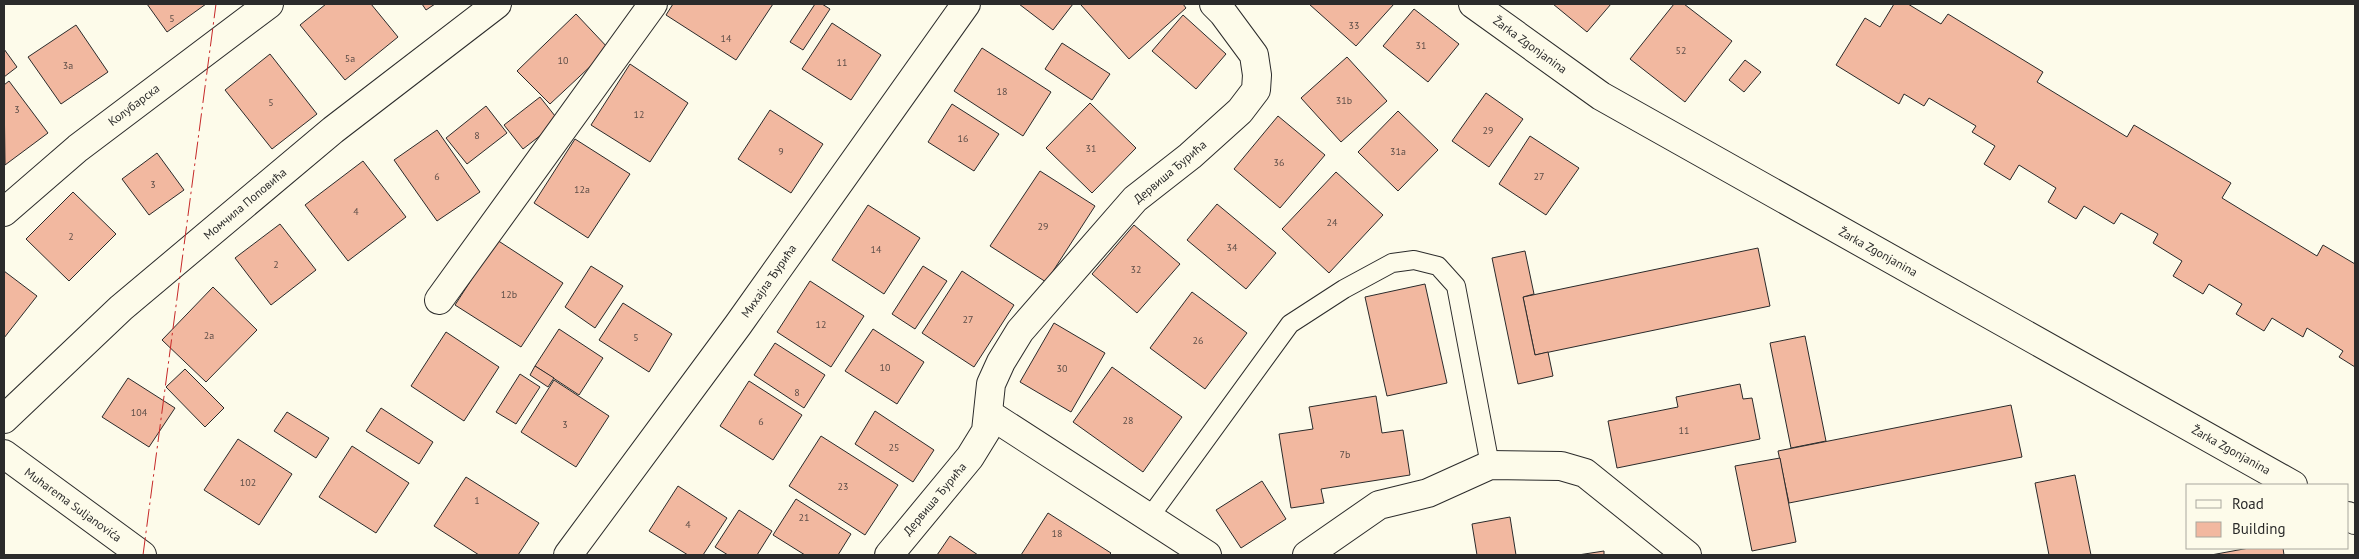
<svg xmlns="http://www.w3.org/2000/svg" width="2359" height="559" font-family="'PT Sans',sans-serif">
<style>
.building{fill:#f2b8a0;stroke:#2b2b2b}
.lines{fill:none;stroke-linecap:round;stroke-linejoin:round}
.lane-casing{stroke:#2b2b2b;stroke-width:20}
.street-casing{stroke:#2b2b2b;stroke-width:30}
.lane{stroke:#fdfbea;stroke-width:18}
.street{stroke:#fdfbea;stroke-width:28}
.power{stroke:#c62828;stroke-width:1;stroke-dasharray:18 4 2.5 4;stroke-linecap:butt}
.labels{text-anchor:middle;stroke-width:4;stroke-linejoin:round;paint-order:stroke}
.number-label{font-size:10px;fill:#5d4e48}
.street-label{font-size:12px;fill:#2b2b2b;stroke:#fdfbea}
</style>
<rect width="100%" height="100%" fill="#fdfbea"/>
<g class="building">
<polygon points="147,4 206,4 167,32"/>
<polygon points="326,4 371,4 398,37 345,80 300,25"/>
<polygon points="422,4 435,4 426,10"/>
<polygon points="673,4 773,4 736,60 666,15"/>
<polygon points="815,4 822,4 830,9 803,50 790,42"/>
<polygon points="1019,4 1073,4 1053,30"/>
<polygon points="1083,4 1183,4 1186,8 1129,59 1081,5"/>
<polygon points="1309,4 1394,4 1356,46"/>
<polygon points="1553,4 1611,4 1587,32"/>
<polygon points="1674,4 1684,4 1732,41 1685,102 1630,59"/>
<polygon points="1894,4 1908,4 1941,24 1948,14 2043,72 2037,82 2127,137 2134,125 2231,183 2222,198 2317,256 2323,245 2355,264 2355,367 2339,357 2343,351 2307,328 2303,337 2272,318 2264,331 2236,314 2242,304 2209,284 2203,294 2173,276 2182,261 2153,243 2158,234 2121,213 2114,224 2084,206 2076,219 2048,202 2056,188 2019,165 2010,180 1984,164 1995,146 1972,132 1976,126 1929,98 1924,106 1904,94 1899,104 1836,65 1865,18 1880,27"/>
<polygon points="1414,9 1459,44 1428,82 1383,46"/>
<polygon points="576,14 609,49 550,104 517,71"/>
<polygon points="1183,15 1226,54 1196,89 1152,51"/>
<polygon points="832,23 881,55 851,100 802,69"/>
<polygon points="76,25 108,72 61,104 28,57"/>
<polygon points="1062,43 1110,74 1092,100 1045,69"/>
<polygon points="982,48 1051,92 1023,136 954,91"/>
<polygon points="4,49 17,67 4,77"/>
<polygon points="270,54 317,114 272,149 225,90"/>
<polygon points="1347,57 1387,101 1341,142 1301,98"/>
<polygon points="1745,60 1761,72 1744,92 1729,80"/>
<polygon points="630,64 688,103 650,162 591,125"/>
<polygon points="9,81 48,133 5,165 4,85"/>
<polygon points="1486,93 1523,119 1489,167 1452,141"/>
<polygon points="540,97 559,121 523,149 504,125"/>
<polygon points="1090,103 1136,148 1092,193 1046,148"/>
<polygon points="952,104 999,134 974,171 928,142"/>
<polygon points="486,106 507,133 467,164 446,138"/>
<polygon points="770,110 823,144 791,193 738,159"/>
<polygon points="1398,111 1438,150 1398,191 1358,152"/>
<polygon points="1278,116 1325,155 1280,208 1234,169"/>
<polygon points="437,130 480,192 437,221 394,160"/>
<polygon points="1530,136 1579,168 1546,215 1499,184"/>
<polygon points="575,139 630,174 588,238 534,203"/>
<polygon points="157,153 184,190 149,215 122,179"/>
<polygon points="363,161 406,217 348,261 305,205"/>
<polygon points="1040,171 1095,206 1046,282 990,246"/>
<polygon points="1336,172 1383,215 1329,273 1282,229"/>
<polygon points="73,192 116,234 69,281 26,239"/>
<polygon points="1217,204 1276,253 1246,289 1187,240"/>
<polygon points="868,205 920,238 884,294 832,260"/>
<polygon points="280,224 316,270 271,305 235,258"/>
<polygon points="1134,225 1180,264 1137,313 1092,274"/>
<polygon points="497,240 563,283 521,347 455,305"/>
<polygon points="1758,248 1770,306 1535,355 1523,297"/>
<polygon points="1525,251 1534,294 1523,297 1535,355 1548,352 1553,376 1518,384 1492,258"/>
<polygon points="591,266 623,286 595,328 565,307"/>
<polygon points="923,266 947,281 915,329 892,314"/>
<polygon points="4,271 37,296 4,338"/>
<polygon points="962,271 1014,305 974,367 922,333"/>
<polygon points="810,281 864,316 831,367 777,332"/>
<polygon points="1425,284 1447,383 1387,396 1365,297"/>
<polygon points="213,287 257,330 206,382 162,340"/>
<polygon points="1192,292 1247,333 1205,389 1150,348"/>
<polygon points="623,303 672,334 649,372 599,340"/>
<polygon points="1054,323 1105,353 1071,412 1020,382"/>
<polygon points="559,329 603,358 579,395 535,366"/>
<polygon points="873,329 924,362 897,404 845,371"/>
<polygon points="446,332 499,367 464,421 411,386"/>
<polygon points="1805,336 1826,441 1791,448 1770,343"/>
<polygon points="775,343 825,375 804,408 754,375"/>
<polygon points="535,366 554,378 548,387 530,375"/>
<polygon points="1112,367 1182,417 1143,472 1073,422"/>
<polygon points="185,369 224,408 205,427 166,387"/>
<polygon points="520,374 540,387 516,424 496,412"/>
<polygon points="128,378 175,408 149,447 102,417"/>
<polygon points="554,380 609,416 576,467 521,432"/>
<polygon points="749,381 802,415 773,460 720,426"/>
<polygon points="1740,384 1743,399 1752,398 1760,439 1617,468 1608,421 1678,407 1676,397"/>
<polygon points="1376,396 1382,433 1403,430 1410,475 1321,489 1324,503 1291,508 1279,434 1313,429 1309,407"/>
<polygon points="2011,405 2022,457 1789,503 1778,451"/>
<polygon points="381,408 433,442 419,464 366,431"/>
<polygon points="875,411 934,450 913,482 855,444"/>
<polygon points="287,412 329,438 316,458 274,431"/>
<polygon points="821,436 898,485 865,535 789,486"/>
<polygon points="238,439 292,474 259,525 204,490"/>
<polygon points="352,446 409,483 376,533 319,497"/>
<polygon points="1780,458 1796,542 1752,551 1735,466"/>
<polygon points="2075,475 2091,555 2049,555 2035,483"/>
<polygon points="466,477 539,523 518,555 479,555 434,526"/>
<polygon points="1262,481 1286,519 1241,548 1216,510"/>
<polygon points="678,486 727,518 703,555 688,555 649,531"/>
<polygon points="796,499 851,534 838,555 805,555 773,535"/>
<polygon points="739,510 772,531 757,555 728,555 715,547"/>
<polygon points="1048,513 1111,553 1109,555 1021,555"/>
<polygon points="1510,517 1516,555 1477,555 1472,524"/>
<polygon points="950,536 978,555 937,555"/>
<polygon points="2249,548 2283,548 2284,555 2211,555"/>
<polygon points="1604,551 1604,555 1578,555"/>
</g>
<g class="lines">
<g class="lane-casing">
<polyline id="lane" points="1149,518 1290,324 1344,289 1392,263 1414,260 1438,266 1456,286 1490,465"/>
</g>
<g class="street-casing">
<g id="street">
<polyline points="1473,4 1601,96 2293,485"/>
<polyline points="4,212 78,148 269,4"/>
<polyline points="439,300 653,4"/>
<polyline points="989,414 1207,555"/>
<polyline points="4,419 121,308 333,130 497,4"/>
<polyline points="4,454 142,555"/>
<polyline points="2348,516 2355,520"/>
<polyline points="568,555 738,325 966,4"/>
<polyline points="889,555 970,457 986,431 991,384 1001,362 1020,331 1135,199 1190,156 1240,111 1256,90 1257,75 1254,55 1223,13 1214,4"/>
<polyline points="1307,555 1379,505 1428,493 1490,465 1561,466 1585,473 1687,555"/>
</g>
</g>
<use href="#lane" class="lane"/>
<use href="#street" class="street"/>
<polyline class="power" points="143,555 216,4"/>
</g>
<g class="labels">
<g class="number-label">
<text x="172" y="22">5</text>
<text x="1354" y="29">33</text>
<text x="726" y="42">14</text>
<text x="1421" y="49">31</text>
<text x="1681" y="54">52</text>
<text x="350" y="62">5a</text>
<text x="563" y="64">10</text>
<text x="842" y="66">11</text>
<text x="68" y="69">3a</text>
<text x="1002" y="95">18</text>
<text x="1344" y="104">31b</text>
<text x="271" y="106">5</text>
<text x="17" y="113">3</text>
<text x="639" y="118">12</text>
<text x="1488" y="134">29</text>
<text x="477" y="139">8</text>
<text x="963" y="142">16</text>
<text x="1091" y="152">31</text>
<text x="781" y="155">9</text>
<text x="1398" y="155">31a</text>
<text x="1279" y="166">36</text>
<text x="437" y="180">6</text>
<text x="1539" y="180">27</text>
<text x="153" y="188">3</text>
<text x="582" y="193">12a</text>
<text x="356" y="215">4</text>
<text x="1332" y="226">24</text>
<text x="1043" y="230">29</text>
<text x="71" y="240">2</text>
<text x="1232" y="251">34</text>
<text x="876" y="253">14</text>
<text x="276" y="268">2</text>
<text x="1136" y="273">32</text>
<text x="509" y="298">12b</text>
<text x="968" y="323">27</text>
<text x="821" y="328">12</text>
<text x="209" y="339">2a</text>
<text x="636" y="341">5</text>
<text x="1198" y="344">26</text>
<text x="885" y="371">10</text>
<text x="1062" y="372">30</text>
<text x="797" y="396">8</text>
<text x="139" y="416">104</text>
<text x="1128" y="424">28</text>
<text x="761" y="425">6</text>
<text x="565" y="428">3</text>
<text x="1684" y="434">11</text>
<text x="894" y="451">25</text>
<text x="1345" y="458">7b</text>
<text x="248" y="486">102</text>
<text x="843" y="490">23</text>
<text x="477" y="504">1</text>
<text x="804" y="521">21</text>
<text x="688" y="528">4</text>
<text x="1057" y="537">18</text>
</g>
<g class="street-label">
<text transform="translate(1530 45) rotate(36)" y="4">Žarka Zgonjanina</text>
<text transform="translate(134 105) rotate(-37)" y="4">Колубарска</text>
<text transform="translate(1170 172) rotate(-40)" y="4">Дервиша Ђурића</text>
<text transform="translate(245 204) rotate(-40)" y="4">Момчила Поповића</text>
<text transform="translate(1878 252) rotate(29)" y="4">Žarka Zgonjanina</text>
<text transform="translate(769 281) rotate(-55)" y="4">Михајла Ђурића</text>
<text transform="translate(2231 450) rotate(29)" y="4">Žarka Zgonjanina</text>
<text transform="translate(935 499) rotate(-50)" y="4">Дервиша Ђурића</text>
<text transform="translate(73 505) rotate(36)" y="4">Muharema Suljanovića</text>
</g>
</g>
<rect width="2359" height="559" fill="none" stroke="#2b2b2b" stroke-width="10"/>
<rect x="2186" y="484" width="162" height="65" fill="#fdfbea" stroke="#a9a89e"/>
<rect x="2196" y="500" width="25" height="8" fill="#fdfbea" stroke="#a9a89e"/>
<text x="2232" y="509" font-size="15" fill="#2b2b2b">Road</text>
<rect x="2196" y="522" width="25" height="15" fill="#f2b8a0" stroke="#a9a89e"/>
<text x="2232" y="534" font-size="15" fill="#2b2b2b">Building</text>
</svg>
